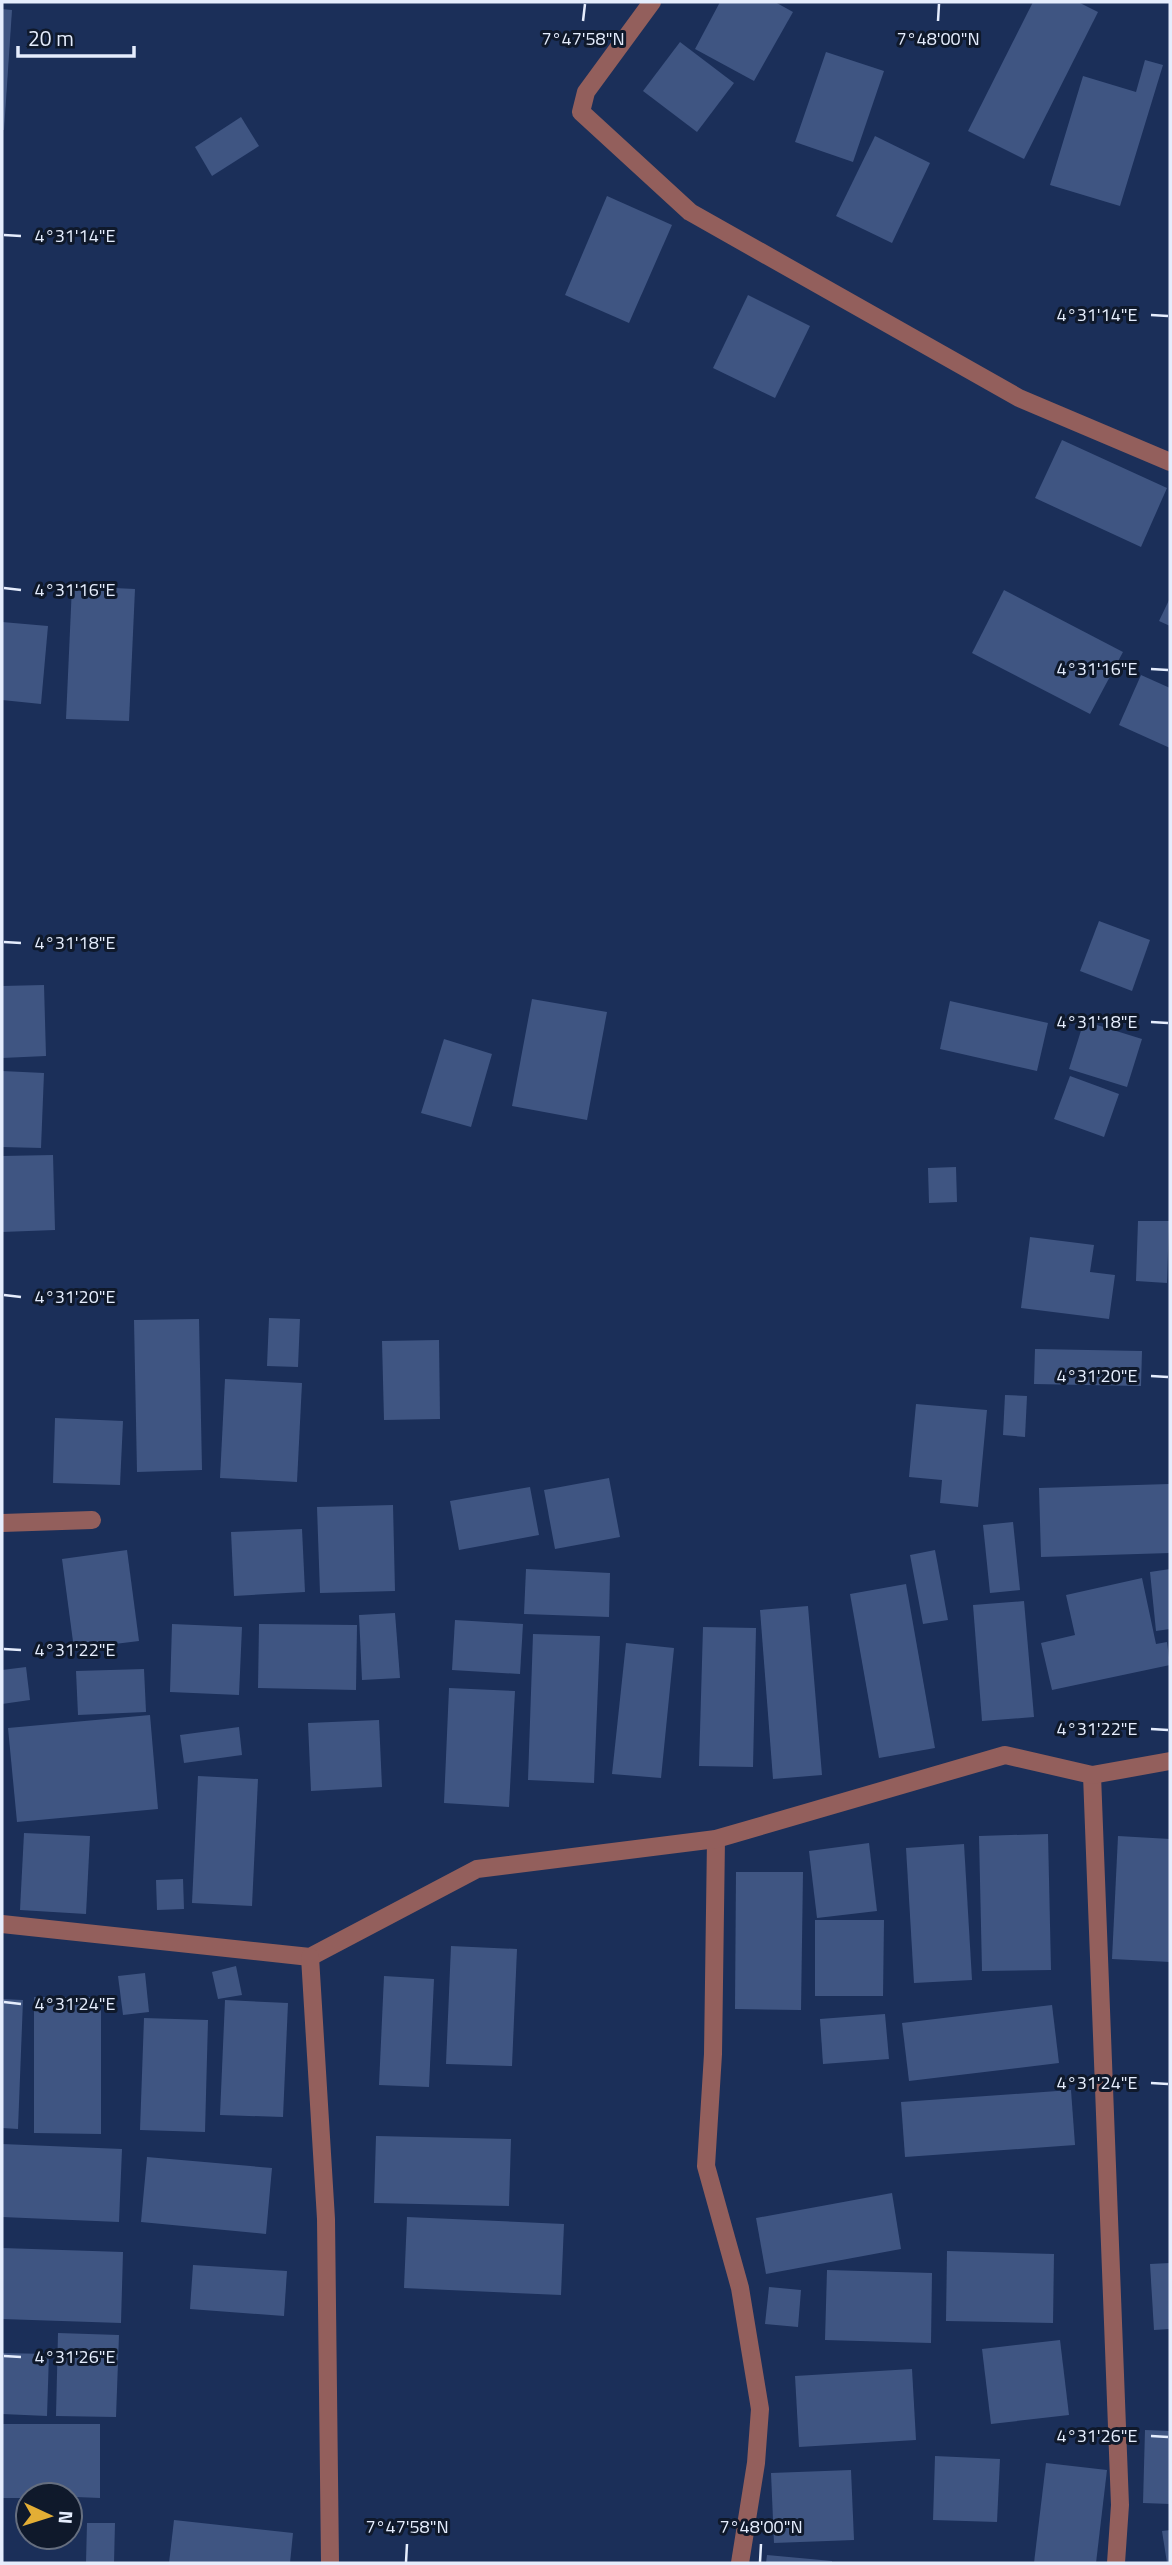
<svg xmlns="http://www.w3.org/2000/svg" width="1172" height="2565" font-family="'Titillium Web',sans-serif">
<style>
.building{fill:#3f5582}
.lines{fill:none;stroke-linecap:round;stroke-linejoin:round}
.street{stroke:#935f5c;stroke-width:18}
.ticks{fill:none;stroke:#e5edfd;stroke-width:2.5}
.ticks-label{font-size:18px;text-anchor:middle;fill:#e5edfd;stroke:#0f192b;stroke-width:6;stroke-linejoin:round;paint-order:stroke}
</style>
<rect width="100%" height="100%" fill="#1b2f59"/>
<g class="building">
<polygon points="720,2 775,2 793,12 754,81 695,49"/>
<polygon points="1033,2 1078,2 1098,12 1024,159 968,131"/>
<polygon points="2,9 12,10 4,130 2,130"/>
<polygon points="680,42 734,83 697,132 643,91"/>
<polygon points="826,52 884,71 853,162 795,142"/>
<polygon points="1145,60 1163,65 1120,206 1050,185 1083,76 1136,92"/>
<polygon points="241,117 259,146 212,176 195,147"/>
<polygon points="875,136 930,163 892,243 836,216"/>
<polygon points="607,196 672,225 629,323 565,295"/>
<polygon points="748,295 810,326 775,398 713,368"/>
<polygon points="1062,440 1167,488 1141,547 1035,498"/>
<polygon points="72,586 135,589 129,721 66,719"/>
<polygon points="1004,590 1123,652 1090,714 972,653"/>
<polygon points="1170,598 1170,626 1159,621"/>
<polygon points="2,622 48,626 41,704 2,700"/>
<polygon points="1141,675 1170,688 1170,748 1119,725"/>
<polygon points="1099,921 1150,940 1132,991 1080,971"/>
<polygon points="44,985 46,1056 2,1058 2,986"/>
<polygon points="532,999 607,1012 587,1120 512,1106"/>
<polygon points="950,1001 1048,1023 1037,1071 940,1049"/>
<polygon points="1084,1021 1142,1039 1127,1087 1069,1069"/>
<polygon points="444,1039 492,1054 471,1127 421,1113"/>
<polygon points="2,1071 44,1073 41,1148 2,1147"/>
<polygon points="1070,1076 1119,1094 1104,1137 1054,1119"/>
<polygon points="53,1155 55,1230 2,1232 2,1156"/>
<polygon points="956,1167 957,1202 929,1203 928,1168"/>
<polygon points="1138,1221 1169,1221 1167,1283 1136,1281"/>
<polygon points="1030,1237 1094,1245 1090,1272 1115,1275 1109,1319 1021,1308"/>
<polygon points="269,1318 300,1319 298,1367 267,1366"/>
<polygon points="199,1319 202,1470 137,1472 134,1320"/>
<polygon points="439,1340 440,1419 384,1420 382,1341"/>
<polygon points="1035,1349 1142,1351 1141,1386 1034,1384"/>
<polygon points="225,1379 302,1383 297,1482 220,1478"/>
<polygon points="1005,1395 1027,1396 1025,1437 1003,1435"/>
<polygon points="916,1404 987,1410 978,1507 940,1503 942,1480 909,1477"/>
<polygon points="55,1418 123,1421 120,1485 53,1483"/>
<polygon points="609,1478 620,1537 555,1549 544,1490"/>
<polygon points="1169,1484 1170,1553 1041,1557 1039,1488"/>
<polygon points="530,1487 539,1535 459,1550 450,1501"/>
<polygon points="393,1505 395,1591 320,1593 317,1507"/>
<polygon points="1013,1522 1020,1590 990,1593 983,1525"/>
<polygon points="302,1529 305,1592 234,1596 231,1532"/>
<polygon points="127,1550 139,1641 74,1649 62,1559"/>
<polygon points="935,1550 948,1620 923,1624 910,1555"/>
<polygon points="526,1569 610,1573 609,1617 524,1614"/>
<polygon points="1170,1569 1170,1629 1156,1631 1150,1572"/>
<polygon points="1142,1578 1156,1644 1167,1642 1170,1665 1052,1690 1041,1643 1075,1635 1066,1595"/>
<polygon points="906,1584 935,1748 879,1758 850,1594"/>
<polygon points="1024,1601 1034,1717 982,1721 973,1605"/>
<polygon points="808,1606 822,1775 773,1779 760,1610"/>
<polygon points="395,1613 400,1678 362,1680 359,1615"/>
<polygon points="455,1620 523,1624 520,1674 452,1670"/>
<polygon points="172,1624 242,1627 239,1695 170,1692"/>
<polygon points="259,1624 357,1625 356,1690 258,1688"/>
<polygon points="703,1627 756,1628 753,1767 699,1766"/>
<polygon points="533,1634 600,1636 594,1783 528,1780"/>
<polygon points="626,1643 674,1648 661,1778 612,1774"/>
<polygon points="26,1667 30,1700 2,1704 2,1670"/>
<polygon points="144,1669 146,1712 78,1715 76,1671"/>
<polygon points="449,1688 515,1691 509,1807 444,1803"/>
<polygon points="150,1715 158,1809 17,1822 8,1728"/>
<polygon points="379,1720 382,1787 311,1791 308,1723"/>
<polygon points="239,1727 242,1755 184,1763 180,1735"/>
<polygon points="198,1776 258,1779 252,1906 192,1903"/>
<polygon points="24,1833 90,1836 86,1914 20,1910"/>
<polygon points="1048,1834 1051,1970 982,1971 979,1836"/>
<polygon points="1118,1836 1170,1839 1170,1962 1112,1959"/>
<polygon points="869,1843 877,1911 817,1918 809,1851"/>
<polygon points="964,1844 972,1980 914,1983 906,1848"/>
<polygon points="736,1872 803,1872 801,2010 735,2009"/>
<polygon points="183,1879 184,1909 157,1910 156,1880"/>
<polygon points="815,1920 884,1920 883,1996 815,1996"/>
<polygon points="451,1946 517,1949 512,2066 446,2064"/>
<polygon points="236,1966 242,1995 218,1999 212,1972"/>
<polygon points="145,1973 149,2012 123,2015 118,1976"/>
<polygon points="384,1976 434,1979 429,2087 379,2085"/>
<polygon points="34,1997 101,1997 101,2134 34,2133"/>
<polygon points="2,1999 23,2000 18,2129 2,2128"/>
<polygon points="225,2000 288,2003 283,2117 220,2115"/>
<polygon points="1052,2005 1059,2063 909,2081 902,2023"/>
<polygon points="885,2014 889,2059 823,2064 820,2019"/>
<polygon points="144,2018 208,2020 205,2132 140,2130"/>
<polygon points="1071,2090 1075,2145 905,2157 901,2102"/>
<polygon points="376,2136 511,2139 509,2206 374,2203"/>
<polygon points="2,2144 122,2149 119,2222 2,2217"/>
<polygon points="147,2157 272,2168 266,2234 141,2222"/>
<polygon points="892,2193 901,2249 766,2274 756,2218"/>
<polygon points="407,2217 564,2224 561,2295 404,2288"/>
<polygon points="2,2248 123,2252 121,2323 2,2319"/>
<polygon points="947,2251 1054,2254 1053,2323 946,2321"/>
<polygon points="1170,2263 1170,2329 1154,2330 1150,2264"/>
<polygon points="193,2265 287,2271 284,2316 190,2309"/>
<polygon points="827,2270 932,2273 931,2343 825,2340"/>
<polygon points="769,2287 801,2290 798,2327 765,2324"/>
<polygon points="58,2333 119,2335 116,2417 56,2416"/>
<polygon points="1060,2340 1069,2415 991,2424 982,2349"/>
<polygon points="2,2353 49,2354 47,2416 2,2414"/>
<polygon points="912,2369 916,2440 799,2447 795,2376"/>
<polygon points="2,2424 100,2424 100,2498 28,2495 28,2498 2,2498"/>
<polygon points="1145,2430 1170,2431 1170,2504 1143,2503"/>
<polygon points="935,2456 1000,2459 997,2522 933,2520"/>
<polygon points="1046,2463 1107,2470 1096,2563 1034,2563"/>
<polygon points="851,2470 854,2540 774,2543 771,2473"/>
<polygon points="174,2520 293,2533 290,2563 169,2563"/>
<polygon points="87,2523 115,2523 114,2563 86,2563"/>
<polygon points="1170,2530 1170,2563 1167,2563 1162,2531"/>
<polygon points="767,2555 832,2561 832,2563 766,2563"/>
</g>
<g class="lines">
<g class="street">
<polyline points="652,2 586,92 581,112 690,212 1019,398 1170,462"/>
<polyline points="2,1523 92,1520"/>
<polyline points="1092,1775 1120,2505 1116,2563"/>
<polyline points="716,1839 713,2054 706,2166 740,2288 760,2409 756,2463 740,2563"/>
<polyline points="2,1924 310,1957 477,1869 716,1839 1005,1755 1092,1775 1170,1761"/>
<polyline points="310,1957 326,2219 330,2563"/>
</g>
</g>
<path class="ticks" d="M 583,21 L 585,4M 938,21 L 939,4M 4,235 L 21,236M 1151,315 L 1168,316M 4,588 L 21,590M 1151,669 L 1168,670M 4,942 L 21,943M 1151,1022 L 1168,1023M 4,1295 L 21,1297M 1151,1376 L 1168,1377M 4,1649 L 21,1650M 1151,1729 L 1168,1730M 4,2002 L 21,2004M 1151,2083 L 1168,2084M 4,2356 L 21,2357M 1151,2436 L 1168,2437M 406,2562 L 407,2544M 760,2562 L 761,2544"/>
<g class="ticks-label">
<text x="583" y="45">7°47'58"N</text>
<text x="938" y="45">7°48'00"N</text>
<text x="75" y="242">4°31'14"E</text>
<text x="1097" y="321">4°31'14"E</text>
<text x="75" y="596">4°31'16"E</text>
<text x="1097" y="675">4°31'16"E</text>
<text x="75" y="949">4°31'18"E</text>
<text x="1097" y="1028">4°31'18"E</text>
<text x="75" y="1303">4°31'20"E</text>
<text x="1097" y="1382">4°31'20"E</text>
<text x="75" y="1656">4°31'22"E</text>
<text x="1097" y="1735">4°31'22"E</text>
<text x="75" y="2010">4°31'24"E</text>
<text x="1097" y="2089">4°31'24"E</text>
<text x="75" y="2363">4°31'26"E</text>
<text x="1097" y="2442">4°31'26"E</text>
<text x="407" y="2533">7°47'58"N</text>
<text x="761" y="2533">7°48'00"N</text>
</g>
<rect width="1172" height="2565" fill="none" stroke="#e5edfd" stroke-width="7"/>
<g transform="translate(49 2516) rotate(94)"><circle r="33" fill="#0f192b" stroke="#656e7f" stroke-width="2"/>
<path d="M0-5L12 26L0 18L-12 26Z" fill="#e3ae35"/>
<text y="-10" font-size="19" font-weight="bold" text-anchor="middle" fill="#e5edfd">N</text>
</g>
<path d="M18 46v10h116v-10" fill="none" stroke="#e5edfd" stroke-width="3.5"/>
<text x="28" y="46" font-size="21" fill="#e5edfd" stroke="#0f192b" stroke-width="5" paint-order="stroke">20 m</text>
</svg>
